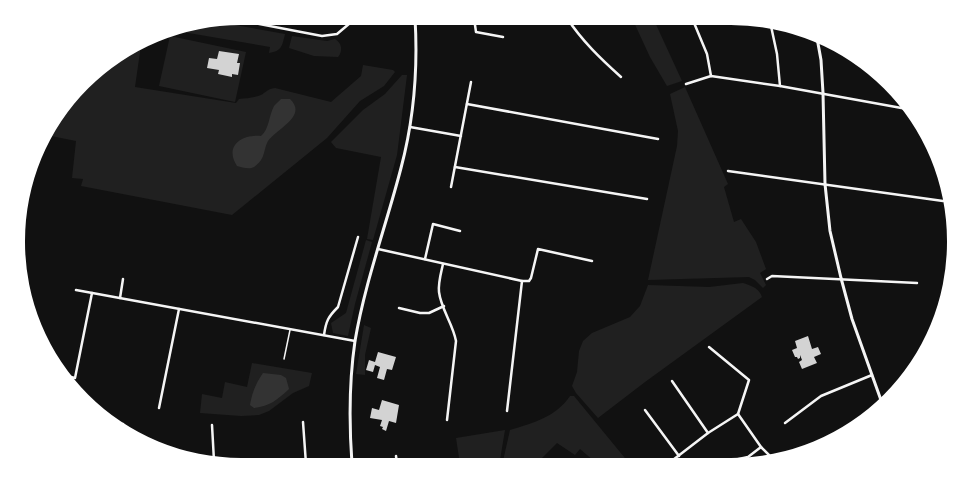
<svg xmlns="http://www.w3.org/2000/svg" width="972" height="483" font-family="'Exo 2',sans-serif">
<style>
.green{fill:#202020}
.water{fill:#333}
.building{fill:#d3d3d3}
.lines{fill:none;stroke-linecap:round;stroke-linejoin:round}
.service{stroke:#f5f5f5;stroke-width:1.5}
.minor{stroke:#f5f5f5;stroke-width:2.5}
.tertiary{stroke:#f5f5f5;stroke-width:3}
</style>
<rect width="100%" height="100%" fill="#111"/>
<g class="green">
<polygon points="632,18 653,18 682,81 667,86 650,57"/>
<path d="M 218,22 L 285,34 C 282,46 282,51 269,53 L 270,47 L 171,30 Z"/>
<polygon points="170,36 246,52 235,102 159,86"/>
<path d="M 292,36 L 327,41 L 335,39 C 342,43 343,51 338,57 L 314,56 L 289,48 Z"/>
<path d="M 141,45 L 135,87 L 236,103 L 239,99 C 246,98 254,98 261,95 C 266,92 268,89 275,88 L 331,102 L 361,76 L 363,65 L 393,70 L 395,72 L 384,86 L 360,101 L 327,138 L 232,215 L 81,186 L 83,179 L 72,178 L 76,141 L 46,135 L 48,130 L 105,64 Z"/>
<polygon points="402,75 407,75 397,155 373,240 367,239 381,157 336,148 331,142 363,110 385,94"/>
<polygon points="685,87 728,184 724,187 734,222 741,219 756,242 766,269 760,273 766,285 763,288 755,280 749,277 648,280 677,146 678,131 670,94"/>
<polygon points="366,240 372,242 355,304 348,336 333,333 331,323 346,313"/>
<path d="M 743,283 C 752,286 759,288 762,297 L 645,382 L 598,418 L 576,393 L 572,386 L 577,372 L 579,351 L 583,341 L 592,333 L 630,317 L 640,306 L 648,285 L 709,287 Z"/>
<polygon points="364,325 371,328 365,355 365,375 356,374"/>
<polygon points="252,363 312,373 309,386 293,393 269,411 259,415 241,416 200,413 202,394 222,398 225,382 247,387"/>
<path d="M 570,396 L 574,396 L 629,463 L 592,464 L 594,461 L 580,449 L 575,455 L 557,443 L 536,464 L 506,464 L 503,461 L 510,430 C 533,423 556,417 570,396 Z"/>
<polygon points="505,430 500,460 501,464 460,464 456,438"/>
</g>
<g class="water">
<path d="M 281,99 L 290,99 C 309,117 273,130 267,143 C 263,153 265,159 254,167 C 249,170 242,167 237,166 C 224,146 242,134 261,136 C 269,130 269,115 274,106 C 276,104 279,101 281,99 Z"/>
<path d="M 263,373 L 281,375 L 286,378 L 289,389 C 277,400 270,406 254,408 L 250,405 C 252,393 256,383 263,373 Z"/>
</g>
<g class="building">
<polygon points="219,51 239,54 237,63 240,63 238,75 232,74 232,77 218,74 219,70 207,68 209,58 217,59"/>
<polygon points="808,336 812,349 818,347 821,354 814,357 817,363 802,369 799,362 802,360 800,355 800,358 798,359 797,357 795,357 792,350 797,348 795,341"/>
<polygon points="378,352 396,357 392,370 387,369 384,380 377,378 380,367 375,365 373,372 366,370 369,360 375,362"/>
<polygon points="382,400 399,405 396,423 389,421 386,431 382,429 383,427 380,426 382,420 370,418 372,408 379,410"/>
</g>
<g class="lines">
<polyline class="service" points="284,359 290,330"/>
<g class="minor">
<polyline points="474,18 476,32 503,37"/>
<path d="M 567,18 C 582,41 601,59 621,77"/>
<polyline points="692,18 707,54 711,76"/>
<polyline points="233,19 322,36 337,34 356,18"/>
<polyline points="771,26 777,54 780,86"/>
<polyline points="686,84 711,76 780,86 907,109"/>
<polyline points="467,104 658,139"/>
<polyline points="410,127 461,136"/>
<polyline points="455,167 647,199"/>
<polyline points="728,171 943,201"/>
<polyline points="451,187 471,82"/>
<polyline points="378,249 522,281 529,281 531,278 538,249 592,261"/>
<polyline points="425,259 433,224 460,231"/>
<path d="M 443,264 C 441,273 438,283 439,292 C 441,309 453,324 456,341 L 447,420"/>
<polyline points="767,279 772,276 917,283"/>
<polyline points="76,290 355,341"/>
<polyline points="120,298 123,279"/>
<polyline points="399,308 420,313 429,313 444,306"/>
<path d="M 324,335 C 326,321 328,317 338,307 L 358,237"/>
<polyline points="709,347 749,380 738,414"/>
<polyline points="67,376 75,378 92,293"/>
<polyline points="672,381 708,433"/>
<polyline points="159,408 179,309"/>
<polyline points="645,410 679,456"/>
<polyline points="507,411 522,281"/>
<polyline points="303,422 306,464"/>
<polyline points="785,423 821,396 872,375"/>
<polyline points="123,424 124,428"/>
<polyline points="212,425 214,461"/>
<polyline points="396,456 397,464"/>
<polyline points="669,463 708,433 738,414 761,447 773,459"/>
<polyline points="720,463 748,457 761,447"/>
</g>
<g class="tertiary">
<polyline points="817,38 821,60 823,93 825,184 830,231 841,278 852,319 882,403"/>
<path d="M 352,464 C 349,423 349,382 355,341 C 365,282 386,226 401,168 C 414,119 418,68 415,18"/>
</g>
</g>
<path d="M0 0H972V483H0ZM241 25H731A216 216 0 0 1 947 241V242A216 216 0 0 1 731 458H241A216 216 0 0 1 25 242V241A216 216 0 0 1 241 25Z" fill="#fff" fill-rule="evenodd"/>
</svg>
